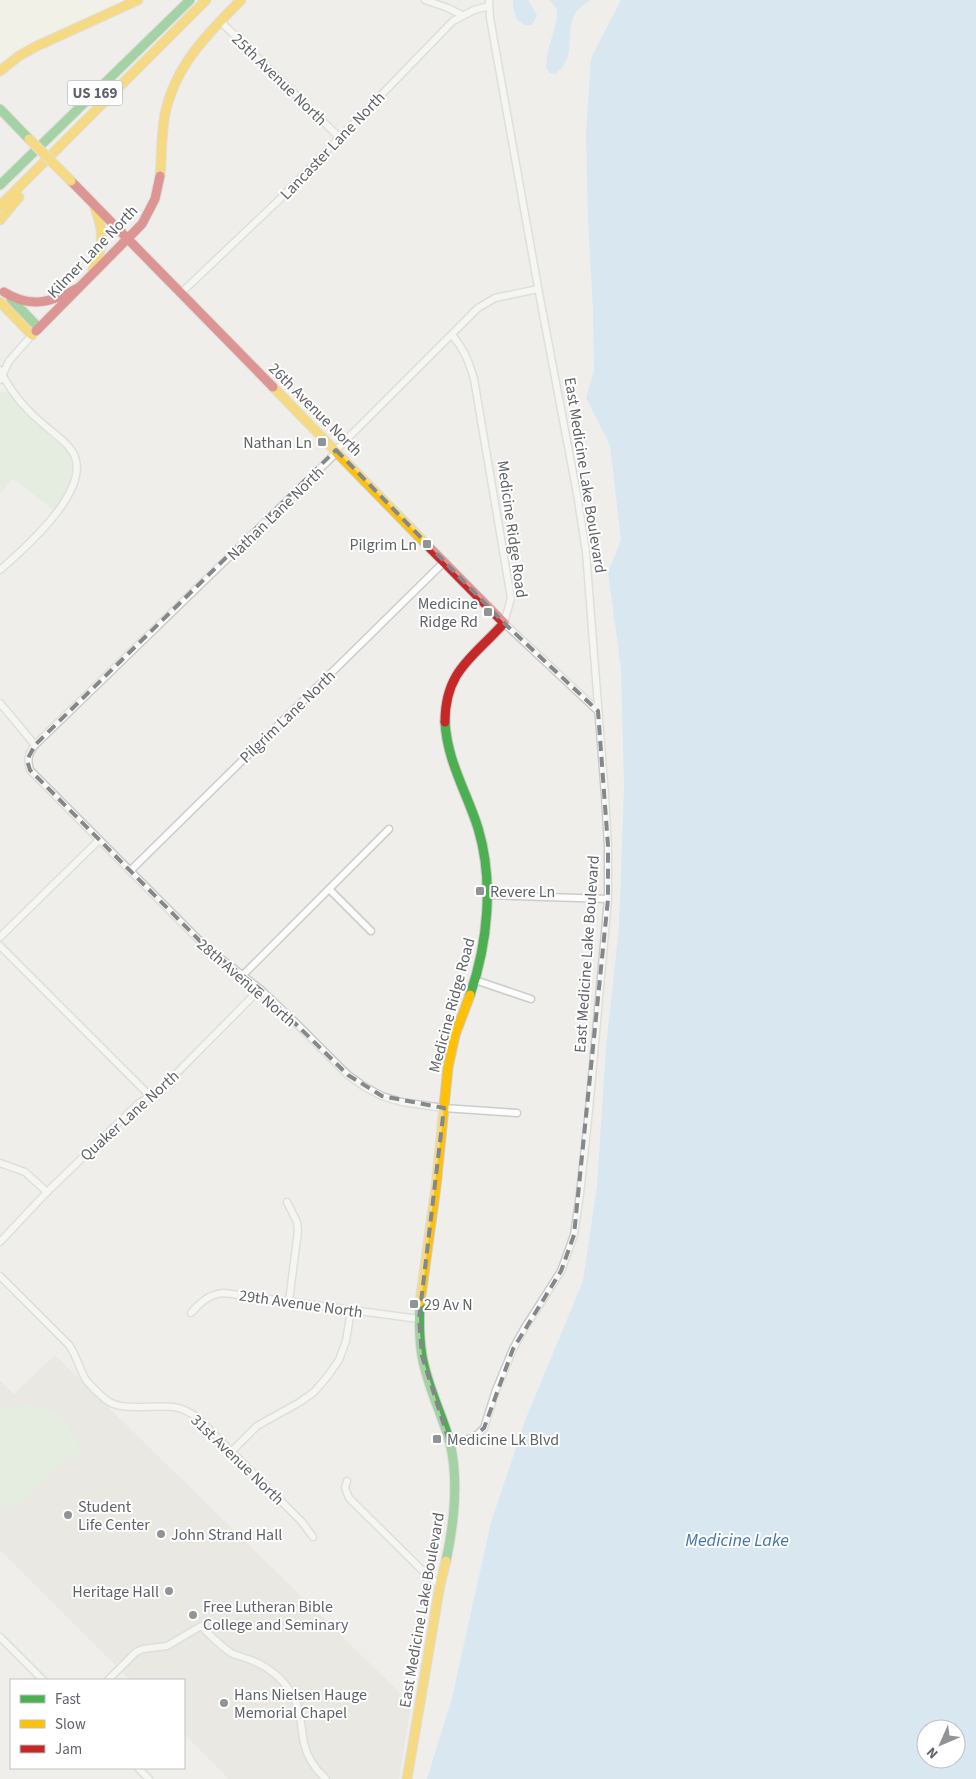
<svg xmlns="http://www.w3.org/2000/svg" width="976" height="1779" font-family="'Source Sans 3',sans-serif">
<style>
.commercial{fill:#f7f3e4}
.education{fill:#e2e0da}
.green{fill:#d8ebd6}
.water{fill:#bfe0f9;fill-rule:evenodd}
.lines{fill:none;stroke-linecap:round;stroke-linejoin:round}
.street-casing{stroke:#cbcccc;stroke-width:9}
.fast-casing{stroke:#cacacb;stroke-width:11}
.slow-casing{stroke:#cacacb;stroke-width:11}
.jam-casing{stroke:#cacacb;stroke-width:11}
.street{stroke:#fdfcfc;stroke-width:6}
.fast{stroke:#4caf50;stroke-width:9}
.slow{stroke:#ffc107;stroke-width:9}
.jam{stroke:#c62828;stroke-width:9}
.slow-bridge-casing{stroke:#cacacb;stroke-width:11;stroke-linecap:butt}
.slow-bridge{stroke:#ffc107;stroke-width:9}
.marked{fill:none;stroke:#84888a;stroke-width:4;stroke-dasharray:10 6;stroke-linejoin:round}
.poi-dot{fill:#919496;stroke:#fff;stroke-width:2}
.labels{text-anchor:middle;stroke-width:4;stroke-linejoin:round;paint-order:stroke}
.shield{fill:#fff;stroke:#8f9295;stroke-width:1}
.shield-label{font-size:15px;font-weight:bold;fill:#5f6368}
.street-label{font-size:16px;fill:#5f6368;stroke:#fff}
.poi-label{font-size:16px;fill:#5f6368;stroke:#fff;text-anchor:start}
.water-label{font-size:18px;font-style:italic;fill:#4174aa;stroke:#fff}
</style>
<rect width="100%" height="100%" fill="#efeeea"/>
<polygon class="commercial" points="0,0 125,0 93,17 37,38 0,65"/>
<polygon class="education" points="55,1355 411,1704 399,1779 229,1779 184,1734 184,1680 130,1680 0,1550 0,1381 14,1394"/>
<g class="green">
<path d="M 3,392 L 7,392 L 27,416 L 67,451 C 79,472 67,492 54,510 L 13,479 L 0,494 L 0,393 Z"/>
<path d="M 27,1405 C 60,1408 72,1428 84,1456 L 78,1459 L 76,1453 L 73,1454 L 18,1508 L 11,1505 L 10,1508 L 0,1504 L 0,1412 L 14,1406 Z"/>
</g>
<g class="water">
<path d="M 513,0 L 528,0 L 537,15 L 532,25 C 517,28 513,13 513,0 Z"/>
<path d="M 550,0 L 590,0 C 585,4 578,8 575,14 C 563,37 579,53 556,74 L 550,73 L 546,68 L 547,55 L 557,18 L 557,9 Z"/>
<path d="M 621,0 L 976,0 L 976,1779 L 427,1779 L 452,1698 L 491,1522 L 526,1418 L 583,1281 L 597,1186 L 606,1047 L 619,927 L 624,787 L 621,669 L 608,572 L 621,540 L 610,445 L 586,398 L 594,370 L 593,309 L 588,220 L 586,133 L 591,58 ZM 926,1729 L 956,1729 L 956,1759 L 926,1759 Z"/>
</g>
<g class="lines">
<g class="street-casing">
<g id="street">
<polyline points="425,0 448,8 462,15"/>
<polyline points="220,21 340,138"/>
<polyline points="181,293 281,198 453,21 474,10 489,6"/>
<path d="M 452,335 C 464,349 469,362 474,379 L 511,598 L 504,623 L 598,711"/>
<path d="M 0,370 C 10,391 25,409 43,424 C 51,431 61,438 69,447 C 101,483 25,548 0,570"/>
<polyline points="0,380 9,361 32,335"/>
<polyline points="0,703 35,745"/>
<polyline points="130,871 445,561"/>
<polyline points="329,889 371,931"/>
<polyline points="488,895 608,899"/>
<polyline points="0,937 99,840"/>
<polyline points="0,946 150,1096"/>
<polyline points="242,976 389,829"/>
<polyline points="475,980 531,999"/>
<path d="M 517,1113 L 444,1108 L 401,1102 L 382,1096 L 365,1087 L 348,1075 L 292,1019 L 260,989 L 205,946 L 30,770 C 27,759 28,754 35,745 L 332,457 L 336,450 L 478,308 L 495,298 L 538,289"/>
<polyline points="0,1163 25,1172 47,1192"/>
<polyline points="287,1202 297,1222 298,1231 289,1301"/>
<polyline points="0,1242 47,1192 139,1103 158,1092 260,989"/>
<path d="M 0,1276 L 69,1345 C 77,1356 79,1369 86,1380 C 91,1386 99,1394 105,1399 C 121,1413 154,1404 174,1407 C 183,1408 191,1413 198,1418 L 302,1522 L 313,1537"/>
<path d="M 191,1313 C 201,1302 209,1294 224,1293 L 419,1319"/>
<polyline points="450,1444 472,1438 478,1434 484,1428 496,1390 513,1349 524,1329 561,1271 574,1235 580,1194 589,1110 608,899 608,846 605,795 586,552 577,494 539,293 490,18 489,0"/>
<polyline points="232,1451 257,1426 300,1402 314,1392 327,1377 339,1360 346,1341 351,1310"/>
<polyline points="347,1481 345,1488 349,1498 429,1577 440,1585"/>
<polyline points="0,1637 43,1680"/>
<path d="M 108,1680 L 136,1652 L 143,1649 L 167,1646 L 201,1626 C 211,1636 221,1647 233,1654 C 238,1656 243,1657 248,1659 C 265,1665 280,1676 290,1691 C 302,1709 300,1724 304,1743 C 307,1757 316,1770 326,1779"/>
<polyline points="138,1768 149,1779"/>
</g>
</g>
<g class="fast-casing">
<g id="fast">
<polyline points="0,109 29,139"/>
<polyline points="0,185 190,0"/>
<polyline points="11,299 39,328"/>
<path d="M 445,722 C 447,761 467,793 478,828 C 494,881 488,943 470,995"/>
<path d="M 420,1302 C 419,1320 419,1338 422,1356 C 427,1386 442,1414 450,1443 C 459,1481 454,1524 446,1561"/>
</g>
</g>
<g class="slow-casing">
<g id="slow">
<polyline points="0,71 19,56 35,47 138,0"/>
<path d="M 160,176 C 162,155 161,135 165,114 C 175,66 207,34 241,0"/>
<polyline points="0,206 206,0"/>
<polyline points="0,220 19,197"/>
<path d="M 93,269 C 104,247 104,231 95,208"/>
<polyline points="0,302 32,335"/>
<polyline points="273,387 428,546"/>
<polyline points="420,1302 436,1186 448,1067 455,1035 470,995"/>
<polyline points="407,1779 440,1585 446,1561"/>
</g>
</g>
<g class="jam-casing">
<g id="jam">
<polyline points="71,181 273,387"/>
<path d="M 4,292 C 31,309 52,302 78,288"/>
<polyline points="36,331 142,224 155,199 160,176"/>
<path d="M 428,546 L 504,623 C 474,657 445,670 445,722"/>
</g>
</g>
<use href="#street" class="street"/>
<use href="#fast" class="fast"/>
<use href="#slow" class="slow"/>
<use href="#jam" class="jam"/>
<g class="slow-bridge-casing">
<polyline id="slow-bridge" points="29,139 71,181"/>
</g>
<use href="#slow-bridge" class="slow-bridge"/>
</g>
<path d="M0 0H976V1779H0ZM 336,450 L 504,623 L 598,711 L 608,846 L 608,899 L 574,1235 L 561,1271 L 513,1349 L 484,1428 L 472,1438 L 450,1444 L 422,1356 L 419,1319 L 444,1108 L 382,1096 L 348,1075 L 260,989 L 205,946 L 30,770 L 27,760 L 35,745 Z" fill="#efeeea" fill-opacity=".55" fill-rule="evenodd"/>
<path class="marked" d="M 336,450 L 504,623 L 598,711 L 608,846 L 608,899 L 574,1235 L 561,1271 L 513,1349 L 484,1428 L 472,1438 L 450,1444 L 422,1356 L 419,1319 L 444,1108 L 382,1096 L 348,1075 L 260,989 L 205,946 L 30,770 L 27,760 L 35,745 Z"/>
<g class="poi-dot">
<rect x="317" y="437" width="10" height="10" rx="2.5"/>
<rect x="422" y="539" width="10" height="10" rx="2.5"/>
<rect x="483" y="607" width="10" height="10" rx="2.5"/>
<rect x="475" y="886" width="10" height="10" rx="2.5"/>
<rect x="409" y="1299" width="10" height="10" rx="2.5"/>
<rect x="432" y="1434" width="10" height="10" rx="2.5"/>
<circle cx="68" cy="1515" r="5"/>
<circle cx="161" cy="1534" r="5"/>
<circle cx="169" cy="1591" r="5"/>
<circle cx="193" cy="1615" r="5"/>
<circle cx="224" cy="1703" r="5"/>
</g>
<g class="labels">
<rect class="shield" x="67.5" y="80.5" width="55" height="25" rx="4"/>
<g class="shield-label">
<text x="95" y="98">US 169</text>
</g>
<g class="street-label">
<text transform="translate(280 79) rotate(44)" y="6">25th Avenue North</text>
<text transform="translate(332 145) rotate(-46)" y="6">Lancaster Lane North</text>
<text transform="translate(92 251) rotate(-46)" y="6">Kilmer Lane North</text>
<text transform="translate(316 409) rotate(45)" y="6">26th Avenue North</text>
<text transform="translate(586 475) rotate(81)" y="6">East Medicine Lake Boulevard</text>
<text transform="translate(275 513) rotate(-44)" y="6">Nathan Lane North</text>
<text transform="translate(513 529) rotate(82)" y="6">Medicine Ridge Road</text>
<text transform="translate(287 716) rotate(-44)" y="6">Pilgrim Lane North</text>
<text transform="translate(586 954) rotate(-86)" y="6">East Medicine Lake Boulevard</text>
<text transform="translate(247 982) rotate(41)" y="6">28th Avenue North</text>
<text transform="translate(451 1005) rotate(-75)" y="6">Medicine Ridge Road</text>
<text transform="translate(129 1115) rotate(-42)" y="6">Quaker Lane North</text>
<text transform="translate(301 1303) rotate(8)" y="6">29th Avenue North</text>
<text transform="translate(238 1459) rotate(44)" y="6">31st Avenue North</text>
<text transform="translate(421 1610) rotate(-80)" y="6">East Medicine Lake Boulevard</text>
</g>
<g class="poi-label">
<text x="312" y="448" text-anchor="end">Nathan Ln</text>
<text x="417" y="550" text-anchor="end">Pilgrim Ln</text>
<text x="478" y="609" text-anchor="end">Medicine<tspan x="478" dy="18">Ridge Rd</tspan></text>
<text x="490" y="897">Revere Ln</text>
<text x="424" y="1310">29 Av N</text>
<text x="447" y="1445">Medicine Lk Blvd</text>
<text x="78" y="1512">Student<tspan x="78" dy="18">Life Center</tspan></text>
<text x="171" y="1540">John Strand Hall</text>
<text x="159" y="1597" text-anchor="end">Heritage Hall</text>
<text x="203" y="1612">Free Lutheran Bible<tspan x="203" dy="18">College and Seminary</tspan></text>
<text x="234" y="1700">Hans Nielsen Hauge<tspan x="234" dy="18">Memorial Chapel</tspan></text>
</g>
<g class="water-label">
<text x="737" y="1546">Medicine Lake</text>
</g>
</g>
<rect x="10" y="1679" width="175" height="90" fill="#ffffff" stroke="#bfc1c3"/>
<rect x="20" y="1695" width="25" height="8" fill="#4caf50" stroke="#bfc1c3"/>
<text x="55" y="1704" font-size="15" fill="#5f6368">Fast</text>
<rect x="20" y="1720" width="25" height="8" fill="#ffc107" stroke="#bfc1c3"/>
<text x="55" y="1729" font-size="15" fill="#5f6368">Slow</text>
<rect x="20" y="1745" width="25" height="8" fill="#c62828" stroke="#bfc1c3"/>
<text x="55" y="1754" font-size="15" fill="#5f6368">Jam</text>
<g transform="translate(941 1744) rotate(225)"><circle r="24" fill="#ffffff" stroke="#bfc1c3"/>
<path d="M0-4L9 19L0 12L-9 19Z" fill="#919496"/>
<text y="-8" font-size="14" font-weight="bold" text-anchor="middle" fill="#5f6368">N</text>
</g>
</svg>
